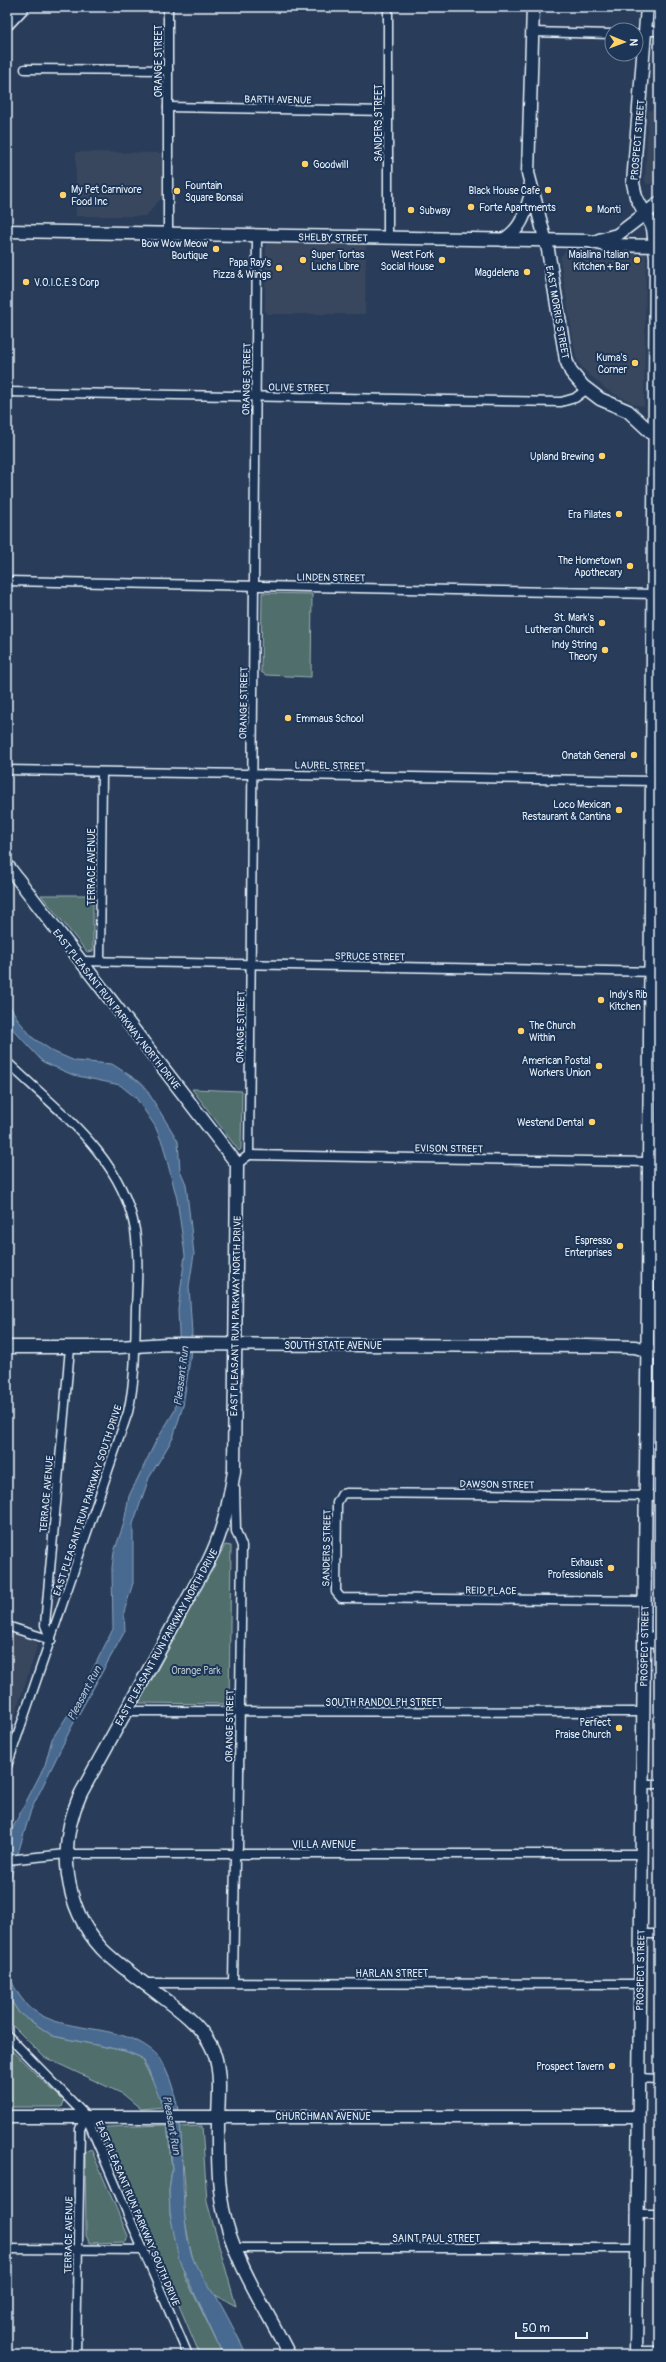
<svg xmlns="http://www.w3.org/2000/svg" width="666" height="2362" font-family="Pangolin,sans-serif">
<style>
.built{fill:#38475d}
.green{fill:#506e6c;stroke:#9cb0b2}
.water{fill:#4a6b90;stroke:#89a1ba}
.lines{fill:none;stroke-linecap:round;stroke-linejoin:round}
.street-casing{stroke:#e8f1f8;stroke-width:11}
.secondary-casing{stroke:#e8f1f8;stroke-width:15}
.highway-casing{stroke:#e8f1f8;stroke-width:18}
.street{stroke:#1d3557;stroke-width:8}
.secondary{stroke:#1d3557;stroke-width:12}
.highway{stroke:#1d3557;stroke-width:15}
.poi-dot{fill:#ffd166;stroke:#1d3557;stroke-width:1.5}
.labels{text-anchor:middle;stroke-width:4;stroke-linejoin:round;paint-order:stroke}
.street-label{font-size:10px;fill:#e8f1f8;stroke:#1d3557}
.poi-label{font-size:10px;fill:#e8f1f8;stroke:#1d3557;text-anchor:end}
.park-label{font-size:10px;fill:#b3c3c7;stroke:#1d3557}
.water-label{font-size:11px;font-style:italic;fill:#b1c2d4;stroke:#1d3557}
</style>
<rect width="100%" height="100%" fill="#293d5a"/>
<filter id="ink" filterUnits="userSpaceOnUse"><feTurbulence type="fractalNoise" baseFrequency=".025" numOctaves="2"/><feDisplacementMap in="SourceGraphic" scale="8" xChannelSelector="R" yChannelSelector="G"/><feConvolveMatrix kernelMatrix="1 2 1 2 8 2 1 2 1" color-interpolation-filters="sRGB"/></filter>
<g filter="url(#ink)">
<g class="built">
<polygon points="659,107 659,178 651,184 647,184 645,181 648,111"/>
<polygon points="76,152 162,153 162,197 146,216 76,216"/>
<polygon points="266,242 366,245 365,314 268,314 265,311"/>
<polygon points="566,249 644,250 646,252 644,406 637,405 607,390 582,368 576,357 560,258"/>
<polygon points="7,1632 35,1641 37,1647 7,1739"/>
</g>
<g class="green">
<polygon points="262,593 312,594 311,677 266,675 261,672"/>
<polygon points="41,895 93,895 93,951 87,952"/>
<polygon points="192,1089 242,1091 241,1149 239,1151"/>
<polygon points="225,1545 231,1546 229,1704 139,1703"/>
<polygon points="7,1994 19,2013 53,2036 125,2051 140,2057 157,2088 163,2107 141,2109 123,2094 44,2057 7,2020"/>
<polygon points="7,2046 64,2101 62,2107 7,2107"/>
<polygon points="167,2125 172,2169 169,2191 170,2213 185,2276 223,2355 200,2355 161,2263 145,2235 103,2136 103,2129 107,2127"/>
<polygon points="202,2126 207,2202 236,2306 215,2295 196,2269 190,2248 183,2209 185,2187 180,2127"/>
<polygon points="91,2149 128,2236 126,2242 90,2243 86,2236 85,2152"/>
</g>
<g class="water">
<polygon points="7,1001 19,1021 33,1038 54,1052 75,1061 112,1064 143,1084 178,1141 180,1170 186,1184 194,1254 189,1286 192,1333 190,1359 183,1406 173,1438 149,1478 133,1524 133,1583 124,1612 125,1631 71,1728 31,1810 7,1890 7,1842 9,1835 45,1765 52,1739 77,1701 113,1629 112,1568 114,1552 124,1523 129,1496 155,1443 175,1410 180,1356 178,1310 185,1255 177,1199 163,1145 155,1126 136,1098 120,1085 73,1075 43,1062 7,1023"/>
<path d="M 7,1969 C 30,2040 83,2017 137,2041 C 144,2044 154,2051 159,2057 C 194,2113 175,2188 190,2249 C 195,2269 205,2279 216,2296 C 227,2315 237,2335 247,2355 L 223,2355 L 179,2260 L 170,2213 L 169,2191 L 172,2169 L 170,2140 L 163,2107 L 148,2069 L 140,2057 L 125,2051 L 53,2036 L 19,2013 L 7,1994 Z"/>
</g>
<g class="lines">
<g class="street-casing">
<g id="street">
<polyline points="168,7 168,234"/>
<polyline points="388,7 388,238"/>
<polyline points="645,31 659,31"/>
<polyline points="531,32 612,34"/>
<polyline points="636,35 644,35"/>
<polyline points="25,69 168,70"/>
<polyline points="168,107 388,111"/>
<polyline points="7,392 561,402 575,398 587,389"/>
<polyline points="7,581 655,594"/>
<polyline points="7,770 652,781"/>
<polyline points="81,961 659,972"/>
<polyline points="100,961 102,772"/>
<path d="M 7,1062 C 58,1111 122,1156 135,1230 C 139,1256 137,1283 136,1309 C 135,1343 136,1378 128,1412 L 7,1766"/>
<polyline points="249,1155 649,1162"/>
<polyline points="237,1164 249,1155 257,236"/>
<polyline points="645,1601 341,1598 336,1592 337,1503 342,1494 347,1493 659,1496"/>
<polyline points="7,1626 51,1640"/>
<polyline points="644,1639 659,1634"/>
<polyline points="644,1639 659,1645"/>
<polyline points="51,1640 45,1625 70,1348"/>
<polyline points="125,1711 642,1712"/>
<polyline points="642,1784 659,1784"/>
<polyline points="7,1860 66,1854 641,1854"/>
<polyline points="640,1934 659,1934"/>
<polyline points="143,1983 640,1984"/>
<polyline points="233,1983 235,1859 238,1848 242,1546 236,1531 235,1489"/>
<polyline points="7,2035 86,2116 188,2355"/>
<polyline points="638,2078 659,2079"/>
<polyline points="637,2214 659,2214"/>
<polyline points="235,2248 637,2248"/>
<polyline points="7,2249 144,2250"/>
<polyline points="636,2351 659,2351"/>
<polyline points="76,2355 80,2129 86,2116"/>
</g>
</g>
<g class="secondary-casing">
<g id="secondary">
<polyline points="533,7 528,173 548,250 566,360 571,372 583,386 600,399 628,411 656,437"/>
<polyline points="7,231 588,241 606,245 659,246"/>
<path d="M 503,240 C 522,229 525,213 531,194"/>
<polyline points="599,240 617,235 659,203"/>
<path d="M 7,865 L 237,1164 L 234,1471 C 229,1503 223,1532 208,1562 L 81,1793 C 57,1844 63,1906 102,1949 C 116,1963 133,1975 149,1987 C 171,2004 197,2020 210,2044 C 222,2065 219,2093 218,2116 C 218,2147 217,2179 223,2209 C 233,2261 266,2308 289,2355"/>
<polyline points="7,1347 119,1347 167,1344 587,1346 635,1347 659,1354"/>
<polyline points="7,2117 638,2117"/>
<polyline points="636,2355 648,1297 656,257 653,228 636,197 633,183 647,7"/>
</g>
</g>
<g class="highway-casing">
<polyline id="highway" points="7,22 21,7"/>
</g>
<use href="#street" class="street"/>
<use href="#secondary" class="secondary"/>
<use href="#highway" class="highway"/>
</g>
</g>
<g class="poi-dot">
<circle cx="305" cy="164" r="4"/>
<circle cx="548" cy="190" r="4"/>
<circle cx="177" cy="191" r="4"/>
<circle cx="63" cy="195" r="4"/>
<circle cx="471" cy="207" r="4"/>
<circle cx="589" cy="209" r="4"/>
<circle cx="411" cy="210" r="4"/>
<circle cx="216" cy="249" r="4"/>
<circle cx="303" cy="260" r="4"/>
<circle cx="442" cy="260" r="4"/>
<circle cx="637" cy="260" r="4"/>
<circle cx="279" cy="268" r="4"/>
<circle cx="527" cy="272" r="4"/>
<circle cx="26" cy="282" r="4"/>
<circle cx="635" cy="363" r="4"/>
<circle cx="602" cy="456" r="4"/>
<circle cx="619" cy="514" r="4"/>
<circle cx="630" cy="566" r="4"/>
<circle cx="602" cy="623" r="4"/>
<circle cx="605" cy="650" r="4"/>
<circle cx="288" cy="718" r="4"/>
<circle cx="634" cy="755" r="4"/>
<circle cx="619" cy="810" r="4"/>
<circle cx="601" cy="1000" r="4"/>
<circle cx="521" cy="1031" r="4"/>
<circle cx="599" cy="1066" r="4"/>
<circle cx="592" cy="1122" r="4"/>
<circle cx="620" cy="1246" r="4"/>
<circle cx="611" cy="1568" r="4"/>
<circle cx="619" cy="1728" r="4"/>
<circle cx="612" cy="2066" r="4"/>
</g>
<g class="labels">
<g class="street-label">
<text transform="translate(158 61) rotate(-90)" y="4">ORANGE STREET</text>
<text transform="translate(278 99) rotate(1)" y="4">BARTH AVENUE</text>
<text transform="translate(378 123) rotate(-90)" y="4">SANDERS STREET</text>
<text transform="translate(637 140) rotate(-85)" y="4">PROSPECT STREET</text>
<text transform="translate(333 237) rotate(1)" y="4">SHELBY STREET</text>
<text transform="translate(558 312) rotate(80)" y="4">EAST MORRIS STREET</text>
<text transform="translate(246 379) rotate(-89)" y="4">ORANGE STREET</text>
<text transform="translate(299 387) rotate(1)" y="4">OLIVE STREET</text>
<text transform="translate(331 577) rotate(1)" y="4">LINDEN STREET</text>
<text transform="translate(243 703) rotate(-89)" y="4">ORANGE STREET</text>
<text transform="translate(330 765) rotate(1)" y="4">LAUREL STREET</text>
<text transform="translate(91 867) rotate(-90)" y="4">TERRACE AVENUE</text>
<text transform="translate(370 956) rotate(1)" y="4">SPRUCE STREET</text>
<text transform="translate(117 1009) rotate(52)" y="4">EAST PLEASANT RUN PARKWAY NORTH DRIVE</text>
<text transform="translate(240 1027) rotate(-89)" y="4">ORANGE STREET</text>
<text transform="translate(449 1148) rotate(1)" y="4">EVISON STREET</text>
<text transform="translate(235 1316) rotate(-89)" y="4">EAST PLEASANT RUN PARKWAY NORTH DRIVE</text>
<text x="333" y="1349">SOUTH STATE AVENUE</text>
<text transform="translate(497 1484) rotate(1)" y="4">DAWSON STREET</text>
<text transform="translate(46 1494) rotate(-85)" y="4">TERRACE AVENUE</text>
<text transform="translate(87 1500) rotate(-72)" y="4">EAST PLEASANT RUN PARKWAY SOUTH DRIVE</text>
<text transform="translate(326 1548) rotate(-89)" y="4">SANDERS STREET</text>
<text transform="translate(491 1590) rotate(1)" y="4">REID PLACE</text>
<text transform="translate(166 1637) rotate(-61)" y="4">EAST PLEASANT RUN PARKWAY NORTH DRIVE</text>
<text transform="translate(644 1646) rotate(-89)" y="4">PROSPECT STREET</text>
<text x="384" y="1706">SOUTH RANDOLPH STREET</text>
<text transform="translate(229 1726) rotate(-89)" y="4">ORANGE STREET</text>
<text x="324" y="1848">VILLA AVENUE</text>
<text transform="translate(640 1970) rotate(-89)" y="4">PROSPECT STREET</text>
<text x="392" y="1977">HARLAN STREET</text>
<text x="323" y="2120">CHURCHMAN AVENUE</text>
<text transform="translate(138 2213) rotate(67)" y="4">EAST PLEASANT RUN PARKWAY SOUTH DRIVE</text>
<text transform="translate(68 2235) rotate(-89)" y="4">TERRACE AVENUE</text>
<text x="436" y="2242">SAINT PAUL STREET</text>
</g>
<g class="poi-label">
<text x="313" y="168" text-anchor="start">Goodwill</text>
<text x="185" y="189" text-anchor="start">Fountain<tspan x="185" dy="12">Square Bonsai</tspan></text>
<text x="71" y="193" text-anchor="start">My Pet Carnivore<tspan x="71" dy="12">Food Inc</tspan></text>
<text x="540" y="194">Black House Cafe</text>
<text x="479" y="211" text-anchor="start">Forte Apartments</text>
<text x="597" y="213" text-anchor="start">Monti</text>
<text x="419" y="214" text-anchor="start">Subway</text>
<text x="208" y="247">Bow Wow Meow<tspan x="208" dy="12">Boutique</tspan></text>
<text x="311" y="258" text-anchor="start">Super Tortas<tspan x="311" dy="12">Lucha Libre</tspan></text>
<text x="434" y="258">West Fork<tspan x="434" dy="12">Social House</tspan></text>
<text x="629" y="258">Maialina Italian<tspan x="629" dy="12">Kitchen + Bar</tspan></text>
<text x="271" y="266">Papa Ray's<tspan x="271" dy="12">Pizza &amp; Wings</tspan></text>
<text x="519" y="276">Magdelena</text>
<text x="34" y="286" text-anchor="start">V.O.I.C.E.S Corp</text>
<text x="627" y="361">Kuma's<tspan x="627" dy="12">Corner</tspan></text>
<text x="594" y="460">Upland Brewing</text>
<text x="611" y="518">Era Pilates</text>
<text x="622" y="564">The Hometown<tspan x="622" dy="12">Apothecary</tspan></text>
<text x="594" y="621">St. Mark's<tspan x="594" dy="12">Lutheran Church</tspan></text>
<text x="597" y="648">Indy String<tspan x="597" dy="12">Theory</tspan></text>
<text x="296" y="722" text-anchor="start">Emmaus School</text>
<text x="626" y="759">Onatah General</text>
<text x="611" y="808">Loco Mexican<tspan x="611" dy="12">Restaurant &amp; Cantina</tspan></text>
<text x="609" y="998" text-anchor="start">Indy's Rib<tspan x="609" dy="12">Kitchen</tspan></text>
<text x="529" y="1029" text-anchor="start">The Church<tspan x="529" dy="12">Within</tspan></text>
<text x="591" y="1064">American Postal<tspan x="591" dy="12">Workers Union</tspan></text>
<text x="584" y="1126">Westend Dental</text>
<text x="612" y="1244">Espresso<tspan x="612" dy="12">Enterprises</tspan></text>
<text x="603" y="1566">Exhaust<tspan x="603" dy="12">Professionals</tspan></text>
<text x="611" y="1726">Perfect<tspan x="611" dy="12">Praise Church</tspan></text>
<text x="604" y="2070">Prospect Tavern</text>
</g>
<g class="park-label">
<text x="196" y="1674">Orange Park</text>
</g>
<g class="water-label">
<text transform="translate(181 1376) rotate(-83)" y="4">Pleasant Run</text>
<text transform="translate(84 1693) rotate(-62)" y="4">Pleasant Run</text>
<text transform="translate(172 2125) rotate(80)" y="4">Pleasant Run</text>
</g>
</g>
<rect width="666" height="2362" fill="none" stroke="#1d3557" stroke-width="24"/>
<rect x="12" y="12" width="642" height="2338" fill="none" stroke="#e8f1f8" stroke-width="1.5" filter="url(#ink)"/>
<g transform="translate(624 42) rotate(91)"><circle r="19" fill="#1d3557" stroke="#6e8097"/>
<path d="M0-3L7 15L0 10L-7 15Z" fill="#ffd166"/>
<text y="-6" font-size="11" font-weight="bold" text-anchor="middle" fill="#e8f1f8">N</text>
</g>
<path d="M516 2332v6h71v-6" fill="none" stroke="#e8f1f8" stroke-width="2"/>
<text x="522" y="2332" font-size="12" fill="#e8f1f8" stroke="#1d3557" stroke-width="3" paint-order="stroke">50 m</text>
</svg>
